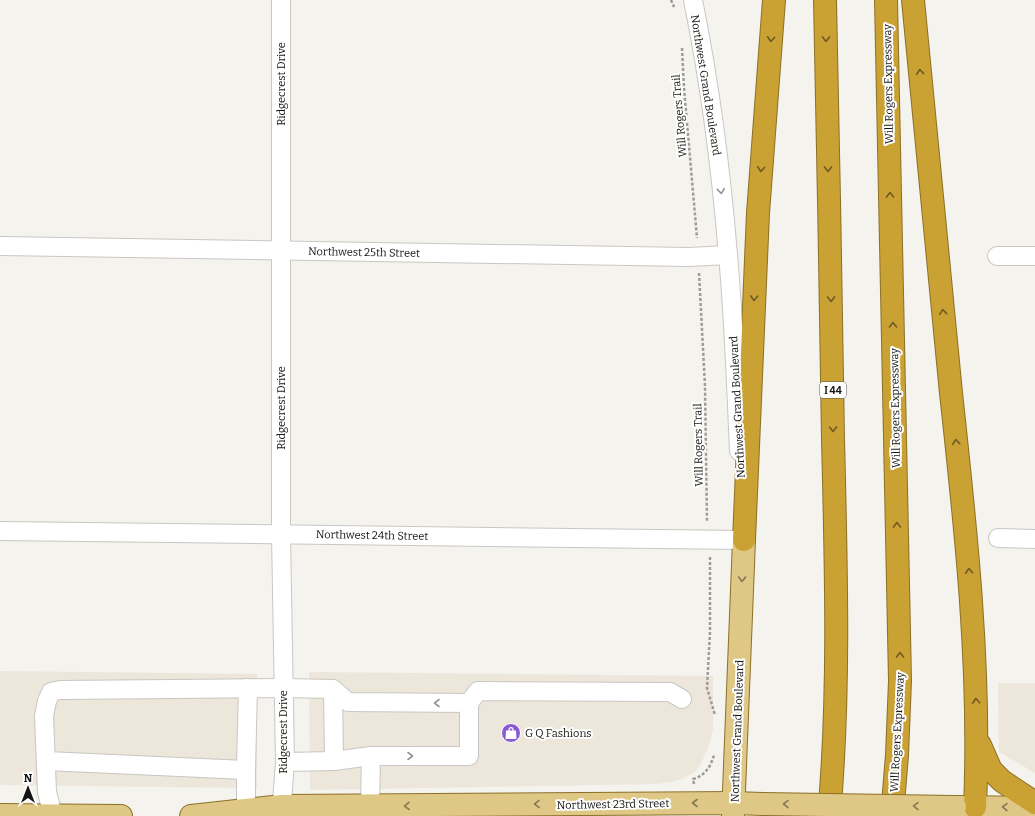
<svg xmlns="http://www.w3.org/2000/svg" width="1035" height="816" font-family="Bitter,serif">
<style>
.built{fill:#ece6db}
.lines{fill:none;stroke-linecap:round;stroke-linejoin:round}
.minor-casing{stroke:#c9c7c2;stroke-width:20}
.major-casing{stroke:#8b7028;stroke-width:24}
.highway-casing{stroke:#8b7028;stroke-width:24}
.path{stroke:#9c9b97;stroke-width:2.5;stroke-dasharray:3 2;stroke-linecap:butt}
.minor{stroke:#fff;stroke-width:18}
.major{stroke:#dfc785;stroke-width:22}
.highway{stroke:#caa133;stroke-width:22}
.major-bridge-casing{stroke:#8b7028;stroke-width:24;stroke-linecap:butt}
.major-bridge{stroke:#dfc785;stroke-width:22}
.oneway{stroke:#705b23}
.oneway2{stroke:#969695}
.oneway3{stroke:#847752}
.labels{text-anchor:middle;stroke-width:4;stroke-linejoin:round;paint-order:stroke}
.shield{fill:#fff;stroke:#5b5b5a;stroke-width:1}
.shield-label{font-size:10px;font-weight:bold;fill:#151513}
.street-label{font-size:11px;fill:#151513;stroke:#fff}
.poi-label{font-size:11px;fill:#151513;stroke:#fff;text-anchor:start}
</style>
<rect width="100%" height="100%" fill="#f5f3ee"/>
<g class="built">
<polygon points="0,671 257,674 257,788 0,785"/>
<polygon points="309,672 713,676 713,729 709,745 700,766 693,773 684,778 672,782 656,784 310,790"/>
<polygon points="998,683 1035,683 1035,773 999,752"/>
</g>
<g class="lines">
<g class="minor-casing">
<g id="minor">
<path d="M 693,0 C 710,84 721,169 728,255 C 734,320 736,386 739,451"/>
<polyline points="0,246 689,257 728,255"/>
<polyline points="997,256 1035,256"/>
<polyline points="0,531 744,540 743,527"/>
<polyline points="998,538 1035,539"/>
<polyline points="333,689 334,761"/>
<polyline points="469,703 478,691 670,692 682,699"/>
<polyline points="46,761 246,770 246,810"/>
<polyline points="246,770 248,688"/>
<polyline points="370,806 371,756"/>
<polyline points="53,816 47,792 44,716 47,701 51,692 60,690 284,688 333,689 348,702 469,703 469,756 371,756 334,761 285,762"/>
<polyline points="281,816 285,762 281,534 281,0"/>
</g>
</g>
<g class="major-casing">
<g id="major">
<polyline points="956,807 1035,808"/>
<polyline points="0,815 121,816"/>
<polyline points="191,816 282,806 734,803 763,804"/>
<polyline points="733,816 744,540"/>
</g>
</g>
<g class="highway-casing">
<g id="highway">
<path d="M 825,0 C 828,146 831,293 833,439 C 836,565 840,690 829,816"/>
<polyline points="886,0 900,681 897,755 892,816"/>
<path d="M 913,0 C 926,131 938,262 951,393 C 966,530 981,669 975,807"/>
<polyline points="744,540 758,213 774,0"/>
<polyline points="980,745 991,770 1002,781 1035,803"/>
</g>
</g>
<g class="path">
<polyline points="671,0 674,7"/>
<polyline points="682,48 684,88 697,238"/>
<polyline points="699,273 705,386 707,522"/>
<polyline points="710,557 710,632 707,688 715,715"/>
<path d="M 694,784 L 693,779 C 705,776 711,766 714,755"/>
</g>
<use href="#minor" class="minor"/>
<use href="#major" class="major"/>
<use href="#highway" class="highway"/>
<g class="major-bridge-casing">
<polyline id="major-bridge" points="763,804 955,807"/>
</g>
<use href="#major-bridge" class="major-bridge"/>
</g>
<defs><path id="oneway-chevron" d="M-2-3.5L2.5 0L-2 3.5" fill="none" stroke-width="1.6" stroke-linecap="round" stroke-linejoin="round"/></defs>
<g class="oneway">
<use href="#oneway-chevron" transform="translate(771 39) rotate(94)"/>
<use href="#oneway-chevron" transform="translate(826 39) rotate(89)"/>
<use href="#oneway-chevron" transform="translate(920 72) rotate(-95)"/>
<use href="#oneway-chevron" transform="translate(761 169) rotate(94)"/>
<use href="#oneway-chevron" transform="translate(828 169) rotate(89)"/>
<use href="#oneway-chevron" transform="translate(890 195) rotate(-91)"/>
<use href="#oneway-chevron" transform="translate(754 298) rotate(93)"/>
<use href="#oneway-chevron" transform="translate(831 299) rotate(89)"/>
<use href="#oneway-chevron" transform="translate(943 312) rotate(-96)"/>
<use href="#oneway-chevron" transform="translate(893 325) rotate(-91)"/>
<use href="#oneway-chevron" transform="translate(833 429) rotate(89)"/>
<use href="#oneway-chevron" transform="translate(956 442) rotate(-96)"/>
<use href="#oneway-chevron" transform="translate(897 525) rotate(-91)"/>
<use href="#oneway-chevron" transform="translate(969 571) rotate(-93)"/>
<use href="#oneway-chevron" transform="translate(900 655) rotate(-91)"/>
<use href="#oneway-chevron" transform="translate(976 701) rotate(-93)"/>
</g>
<g class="oneway2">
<use href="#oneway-chevron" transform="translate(721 191) rotate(84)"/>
<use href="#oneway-chevron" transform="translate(437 703) rotate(-180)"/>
<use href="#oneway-chevron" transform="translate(410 756)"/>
</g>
<g class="oneway3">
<use href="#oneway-chevron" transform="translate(742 579) rotate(92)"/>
<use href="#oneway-chevron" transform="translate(695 803) rotate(180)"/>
<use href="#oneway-chevron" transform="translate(537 804) rotate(179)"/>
<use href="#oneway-chevron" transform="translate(786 804) rotate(-179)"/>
<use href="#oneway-chevron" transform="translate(407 806) rotate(179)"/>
<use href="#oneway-chevron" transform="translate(916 806) rotate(-179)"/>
<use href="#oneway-chevron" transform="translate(1005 807) rotate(-179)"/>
</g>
<defs>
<g id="shop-disc" transform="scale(1)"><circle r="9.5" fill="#875bd5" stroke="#fff"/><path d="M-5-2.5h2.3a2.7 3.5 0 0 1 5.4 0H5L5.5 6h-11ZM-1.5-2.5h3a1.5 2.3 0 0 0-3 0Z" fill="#fff"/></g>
</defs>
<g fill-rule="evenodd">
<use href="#shop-disc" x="511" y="733"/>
</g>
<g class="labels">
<rect class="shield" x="820" y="382" width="26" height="16" rx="3"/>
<g class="shield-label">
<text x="833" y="394">I 44</text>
</g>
<g class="street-label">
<text transform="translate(281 84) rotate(-90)" y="4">Ridgecrest Drive</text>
<text transform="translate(888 84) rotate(-91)" y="4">Will Rogers Expressway</text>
<text transform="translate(706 85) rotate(81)" y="4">Northwest Grand Boulevard</text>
<text transform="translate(679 116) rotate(-95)" y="4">Will Rogers Trail</text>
<text transform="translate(364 252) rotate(1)" y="4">Northwest 25th Street</text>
<text transform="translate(737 407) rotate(-93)" y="4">Northwest Grand Boulevard</text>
<text transform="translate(281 408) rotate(-90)" y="4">Ridgecrest Drive</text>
<text transform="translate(895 408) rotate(-91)" y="4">Will Rogers Expressway</text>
<text transform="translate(698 445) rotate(-91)" y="4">Will Rogers Trail</text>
<text transform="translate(372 535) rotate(1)" y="4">Northwest 24th Street</text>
<text transform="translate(737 731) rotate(-88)" y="4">Northwest Grand Boulevard</text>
<text transform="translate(283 732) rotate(-90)" y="4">Ridgecrest Drive</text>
<text transform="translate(897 732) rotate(-87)" y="4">Will Rogers Expressway</text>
<text transform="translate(613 804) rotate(-1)" y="4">Northwest 23rd Street</text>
</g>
<g class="poi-label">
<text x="525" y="737">G Q Fashions</text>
</g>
</g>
<g transform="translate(28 788)" stroke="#ffffff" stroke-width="3" paint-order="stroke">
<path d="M0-3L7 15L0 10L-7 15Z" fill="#151513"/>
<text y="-6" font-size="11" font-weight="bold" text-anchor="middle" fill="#151513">N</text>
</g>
</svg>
